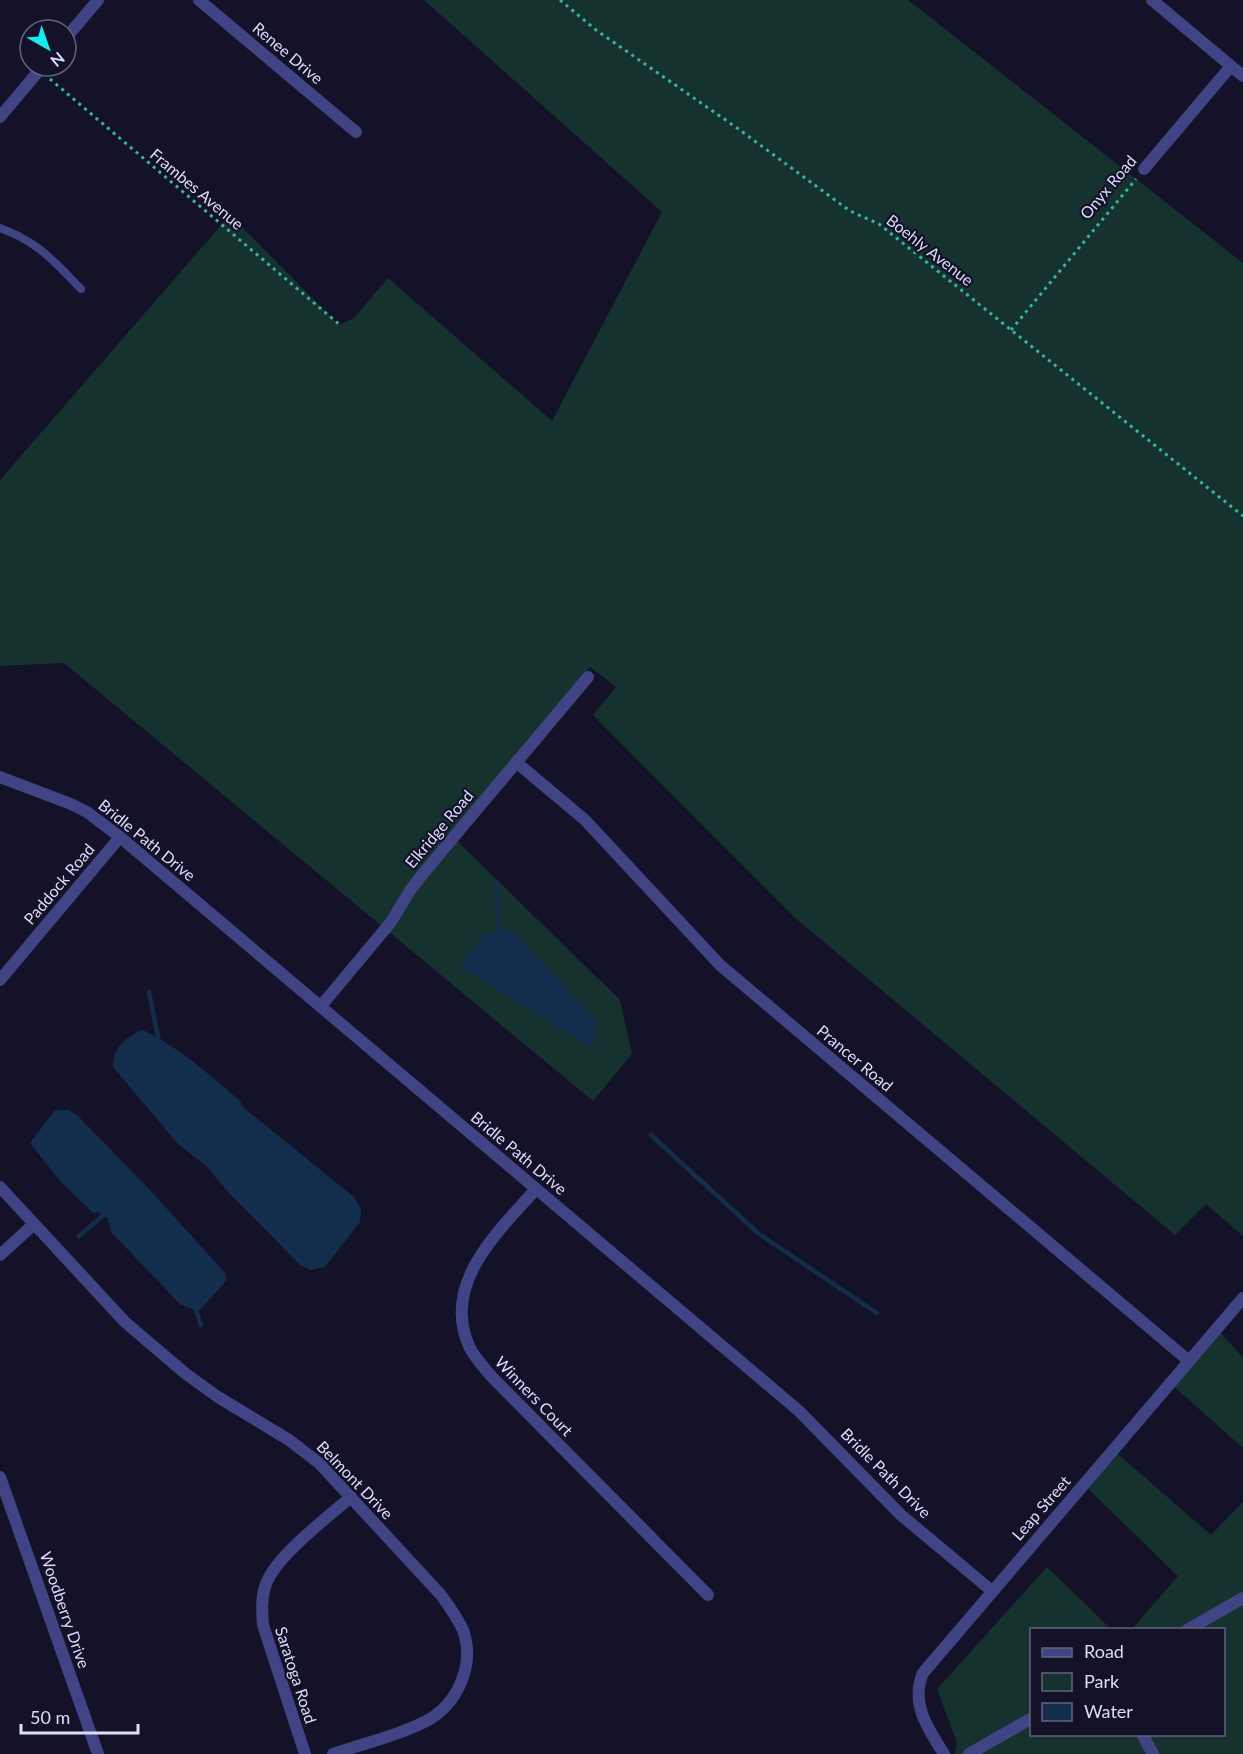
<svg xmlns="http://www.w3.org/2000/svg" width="1243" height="1754" font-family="Lato,sans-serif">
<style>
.green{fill:#16322f}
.water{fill:#132d4c}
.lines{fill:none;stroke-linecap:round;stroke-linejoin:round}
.stream{stroke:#132d4c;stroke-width:4.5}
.path{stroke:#39b4a2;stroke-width:3;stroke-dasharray:3 4.5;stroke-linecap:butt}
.service{stroke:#414484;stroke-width:8}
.minor{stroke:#414484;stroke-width:12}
.tertiary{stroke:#414484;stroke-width:12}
.labels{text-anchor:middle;stroke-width:4.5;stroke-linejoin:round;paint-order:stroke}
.street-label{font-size:16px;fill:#dddcfd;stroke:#141229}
</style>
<rect width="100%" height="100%" fill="#141229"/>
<g class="green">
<polygon points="424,0 908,0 1243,263 1243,1236 1206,1204 1175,1235 793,916 593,715 616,687 590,667 451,835 620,1000 632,1054 593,1101 64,663 0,666 0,480 230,215 339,325 354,318 388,278 552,421 662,212"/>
<polygon points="1215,1326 1243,1358 1243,1448 1168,1381"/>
<polygon points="1111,1448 1211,1535 1243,1502 1243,1754 955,1754 957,1742 937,1689 1047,1567 1111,1629 1032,1630 1032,1734 1224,1734 1224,1630 1132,1629 1178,1576 1083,1484"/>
</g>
<g class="water">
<polygon points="505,930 513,932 596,1019 593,1049 460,966 484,934"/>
<path d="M 143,1030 C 180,1048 209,1074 240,1101 L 243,1107 L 354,1197 L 361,1209 L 360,1222 L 325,1267 L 311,1270 L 300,1265 L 228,1192 L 206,1166 L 177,1143 L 113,1067 C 113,1048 126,1036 143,1030 Z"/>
<polygon points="55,1110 69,1110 78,1116 149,1189 226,1274 226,1281 199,1311 181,1305 111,1232 108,1219 99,1212 93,1213 60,1181 30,1143"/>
</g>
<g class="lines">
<g class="stream">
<polyline points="496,883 499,931"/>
<polyline points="149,992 159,1042"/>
<polyline points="651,1135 759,1234 877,1313"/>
<polyline points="79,1236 107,1212"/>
<polyline points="194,1304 201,1325"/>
</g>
<g class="path">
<polyline points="560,0 596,30 737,128 850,211 879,224 1243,516"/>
<polyline points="50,79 340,325"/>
<polyline points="1011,330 1136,179"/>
</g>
<path class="service" d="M 0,228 C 38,242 53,260 81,289"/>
<g class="minor">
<polyline points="199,0 356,132"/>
<polyline points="1152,0 1243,76"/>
<polyline points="1144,169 1231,66"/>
<polyline points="516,762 585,820 720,965 1189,1361"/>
<polyline points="0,777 71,804 87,812 120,837 799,1411 901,1515 992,1591"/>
<polyline points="0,980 120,837"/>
<polyline points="321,1006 391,922 411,889 426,870 588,677"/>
<path d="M 0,1187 L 125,1322 L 186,1374 L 218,1397 L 289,1440 L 319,1463 L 441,1595 C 449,1606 457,1617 463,1630 C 475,1663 459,1701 430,1719 C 401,1735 365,1743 333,1754"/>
<path d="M 536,1189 C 499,1231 441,1283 469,1346 C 474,1357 483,1366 491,1376 L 708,1595"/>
<polyline points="0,1255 34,1224"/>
<polyline points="0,1477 98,1754"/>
<polyline points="1187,1630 1243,1598"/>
<polyline points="1142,1734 1153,1754"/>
<path d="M 305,1754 L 263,1625 C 262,1611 261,1597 266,1584 C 276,1556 328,1517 351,1497"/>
<path d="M 944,1754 C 928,1729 910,1703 923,1673 L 1243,1298"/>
<polyline points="969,1754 1032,1718"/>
</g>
<g class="tertiary">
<polyline points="66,38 98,0"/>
<polyline points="0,117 43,66"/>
</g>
</g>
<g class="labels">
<g class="street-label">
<text transform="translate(288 53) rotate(40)" y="6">Renee Drive</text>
<text transform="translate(1108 187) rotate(-50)" y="6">Onyx Road</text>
<text transform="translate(197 189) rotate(40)" y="6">Frambes Avenue</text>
<text transform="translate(930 250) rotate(38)" y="6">Boehly Avenue</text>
<text transform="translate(439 829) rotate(-50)" y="6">Elkridge Road</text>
<text transform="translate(147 840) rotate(39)" y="6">Bridle Path Drive</text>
<text transform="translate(59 884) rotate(-50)" y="6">Paddock Road</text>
<text transform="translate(855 1058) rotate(40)" y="6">Prancer Road</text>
<text transform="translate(519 1153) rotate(40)" y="6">Bridle Path Drive</text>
<text transform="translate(534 1396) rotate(46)" y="6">Winners Court</text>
<text transform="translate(886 1473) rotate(45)" y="6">Bridle Path Drive</text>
<text transform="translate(355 1480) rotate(46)" y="6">Belmont Drive</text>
<text transform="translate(1041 1508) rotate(-49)" y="6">Leap Street</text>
<text transform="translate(65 1610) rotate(71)" y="6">Woodberry Drive</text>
<text transform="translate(296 1675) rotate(72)" y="6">Saratoga Road</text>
</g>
</g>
<rect x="1030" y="1628" width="195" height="108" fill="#141229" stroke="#64637e" stroke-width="1.5"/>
<rect x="1042" y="1648" width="30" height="9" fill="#414484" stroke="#64637e" stroke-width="1.5"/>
<text x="1084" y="1658" font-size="18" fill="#dddcfd">Road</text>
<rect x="1042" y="1673" width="30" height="18" fill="#16322f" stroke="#64637e" stroke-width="1.5"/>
<text x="1084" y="1688" font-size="18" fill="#dddcfd">Park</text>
<rect x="1042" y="1703" width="30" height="18" fill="#132d4c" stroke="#64637e" stroke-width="1.5"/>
<text x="1084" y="1718" font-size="18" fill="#dddcfd">Water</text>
<g transform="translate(48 48) rotate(140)"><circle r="28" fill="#141229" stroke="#64637e" stroke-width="1.5"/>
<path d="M0-4.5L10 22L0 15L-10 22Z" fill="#16ecef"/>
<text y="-9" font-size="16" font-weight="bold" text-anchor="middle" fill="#dddcfd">N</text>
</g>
<path d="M21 1724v9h117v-9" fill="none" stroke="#dddcfd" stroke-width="3"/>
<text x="30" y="1724" font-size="18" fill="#dddcfd" stroke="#141229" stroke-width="4.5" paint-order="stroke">50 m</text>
</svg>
